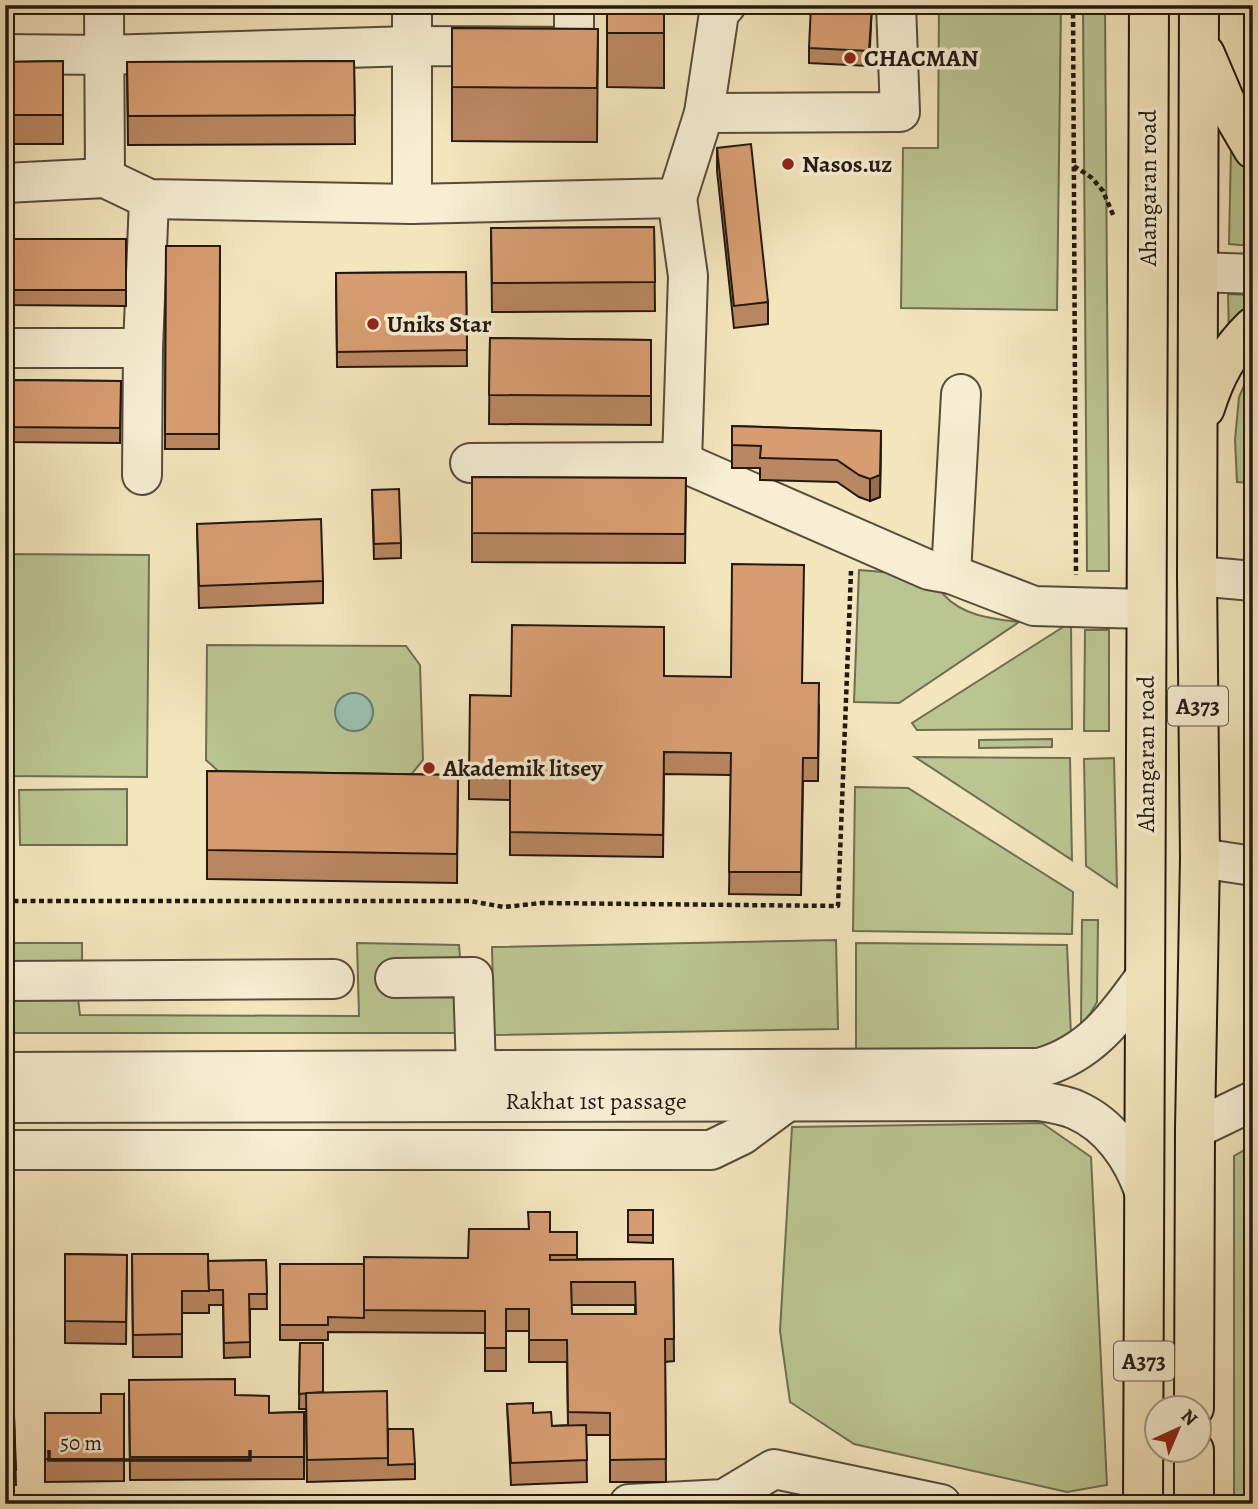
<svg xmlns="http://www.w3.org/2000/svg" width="1258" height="1509" font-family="Alegreya,serif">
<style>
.green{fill:#bac591;stroke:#6e6e52;stroke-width:2}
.water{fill:#9bbfb1;stroke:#6b7c71;stroke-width:2}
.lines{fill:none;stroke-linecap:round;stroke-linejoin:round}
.minor-casing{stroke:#574b3c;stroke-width:42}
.highway-casing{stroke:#231812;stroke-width:42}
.path{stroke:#231812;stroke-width:4.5;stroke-dasharray:5 3.5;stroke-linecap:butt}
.minor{stroke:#f7eed3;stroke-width:38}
.highway{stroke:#f3e5bc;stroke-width:38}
.wall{fill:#b98761;stroke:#231812;stroke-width:2;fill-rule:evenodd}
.shaded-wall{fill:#966e4f;stroke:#231812;stroke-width:2}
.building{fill:#d79d71;stroke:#231812;stroke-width:2;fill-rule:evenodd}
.poi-dot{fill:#8f2418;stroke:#f7eed3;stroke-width:2.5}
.labels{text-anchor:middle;stroke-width:7;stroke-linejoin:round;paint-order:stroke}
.shield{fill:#f7eed3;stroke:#63584c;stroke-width:2}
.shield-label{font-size:23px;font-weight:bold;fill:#231812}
.poi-label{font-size:24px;font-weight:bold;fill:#231812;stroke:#f7eed3;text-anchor:start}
.street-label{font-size:24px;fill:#231812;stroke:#f7eed3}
</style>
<rect width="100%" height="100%" fill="#f3e5bc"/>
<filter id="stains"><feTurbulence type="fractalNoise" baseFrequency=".00286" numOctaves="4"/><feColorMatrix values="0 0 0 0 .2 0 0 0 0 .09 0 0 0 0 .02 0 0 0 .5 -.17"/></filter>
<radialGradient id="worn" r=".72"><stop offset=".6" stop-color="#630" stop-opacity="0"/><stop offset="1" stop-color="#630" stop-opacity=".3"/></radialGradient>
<g class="green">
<polygon points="939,5 1061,5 1057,310 901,308 903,148 938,148"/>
<polygon points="1083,5 1105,5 1109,571 1087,571"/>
<polygon points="1231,148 1253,180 1253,246 1229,244"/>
<polygon points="1228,294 1253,295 1253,314 1229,338"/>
<polygon points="1253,366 1253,483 1237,482 1235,440 1239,397"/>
<polygon points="5,554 149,555 147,777 5,776"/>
<path d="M 859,570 L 930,576 C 935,583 939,589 944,595 C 963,616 993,619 1019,622 L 899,703 L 854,702 Z"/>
<polygon points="1071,622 1072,729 917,730 912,723"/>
<polygon points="1085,630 1109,630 1109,731 1084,731"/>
<polygon points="207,645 406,646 420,665 423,760 406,781 228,780 206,760"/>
<polygon points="1052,739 1052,747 979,748 979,740"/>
<polygon points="915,757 1070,758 1072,860"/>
<polygon points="1114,758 1117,887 1086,866 1084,759"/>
<polygon points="855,787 908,788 1073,892 1072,934 853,931"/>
<polygon points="127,789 127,845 20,845 19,790"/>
<polygon points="1082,920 1098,920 1097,1002 1090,1014 1081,1025"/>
<polygon points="836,940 838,1029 494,1035 492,947"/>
<rect x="5" y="943" width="77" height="26"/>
<polygon points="357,943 459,945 461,970 455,991 455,1033 5,1033 5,990 77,990 80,1015 359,1016"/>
<polygon points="856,943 1067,945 1071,1036 1053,1049 856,1052"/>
<polygon points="1042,1123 1091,1157 1107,1485 1067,1492 854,1444 790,1402 780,1331 792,1127"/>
<polygon points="1248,1148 1253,1148 1253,1504 1234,1504 1234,1156"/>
</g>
<circle class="water" cx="354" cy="712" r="19"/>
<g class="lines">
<g class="minor-casing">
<g id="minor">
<polyline points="104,5 105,178"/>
<polyline points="412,5 412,204"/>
<polyline points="5,54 104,55 413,46 574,47 574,5"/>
<polyline points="704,113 900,112 896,5"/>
<polyline points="5,183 105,178 149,199 412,204 677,198 704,113 719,13 726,5"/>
<polyline points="677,198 688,276 682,462"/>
<polyline points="1199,272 1253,274"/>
<polyline points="5,348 143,348"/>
<polyline points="470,463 682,462 929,570 951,574 1034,606 1146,609"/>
<polyline points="142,475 143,348 149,199"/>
<polyline points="951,574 961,394"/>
<polyline points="1197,576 1253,581"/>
<polyline points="1200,858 1253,866"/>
<polyline points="395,978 473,977 476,1070"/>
<polyline points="5,981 334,979"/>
<path d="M 5,1072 L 1039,1068 C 1090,1054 1116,1018 1145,977"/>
<path d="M 5,1103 L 1039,1101 C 1052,1103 1065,1105 1076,1110 C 1110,1125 1132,1157 1144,1191"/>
<polyline points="1195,1129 1253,1101"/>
<polyline points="5,1150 711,1150 742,1135 788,1101"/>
<polyline points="629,1504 724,1499 774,1469 941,1504"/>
</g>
</g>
<g class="highway-casing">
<g id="highway">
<polyline points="1205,54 1225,101 1253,149"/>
<path d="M 1205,408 C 1215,376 1228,351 1253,327"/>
<polyline points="1194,1408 1195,1129 1200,858 1197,576 1199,5"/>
<polyline points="1143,1504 1149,5"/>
<polyline points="1194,1504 1194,1450"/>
</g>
</g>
<g class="path">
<polyline points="1073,5 1076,575"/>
<polyline points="1074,166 1092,178 1103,191 1114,217"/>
<polyline points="5,901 470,901 504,907 542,903 838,906 851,571"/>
</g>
<use href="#minor" class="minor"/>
<use href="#highway" class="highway"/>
</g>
<g class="wall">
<polygon points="607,5 664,5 664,88 607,87"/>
<polygon points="872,5 869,66 809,63 809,48"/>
<polygon points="452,28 598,29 597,142 452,141"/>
<polygon points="63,61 63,144 5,144 5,62"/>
<polygon points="354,61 355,144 128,145 127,62"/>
<polygon points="717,148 768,302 768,324 734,328 717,171"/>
<polygon points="654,227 655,311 492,312 491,228"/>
<polygon points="5,239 126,239 126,306 5,305"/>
<polygon points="166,246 220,246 219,449 165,449"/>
<polygon points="466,272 467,366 337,367 336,273"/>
<polygon points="490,338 651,340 651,425 489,424"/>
<polygon points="5,380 121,381 120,443 5,442"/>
<polygon points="732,426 881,431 880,497 870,501 859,497 837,482 760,480 760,468 732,468"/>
<polygon points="472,477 686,478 685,563 472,562"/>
<polygon points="372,490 401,543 401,558 374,559"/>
<polygon points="197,524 323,581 323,603 199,608"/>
<polygon points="664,676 803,683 819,705 818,781 803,781 801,895 729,894 731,775 664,774 663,857 510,855 510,800 469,799 469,777 511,696"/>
<polygon points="207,771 458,775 457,883 207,879"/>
<polygon points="628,1210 653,1210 653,1243 628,1242"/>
<path d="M 550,1232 L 577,1232 L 577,1259 L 673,1259 L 674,1361 L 665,1362 L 666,1482 L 610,1482 L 610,1435 L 586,1435 L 587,1482 L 511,1485 L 507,1404 L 533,1413 L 552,1426 L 568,1425 L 567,1362 L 529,1362 L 529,1331 L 506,1331 L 506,1371 L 485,1371 L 485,1333 L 328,1332 L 328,1340 L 280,1340 L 280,1264 L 364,1264 L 468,1258 ZM 571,1305 L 635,1305 L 635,1314 L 572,1314 Z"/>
<polygon points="65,1254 127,1255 126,1344 65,1343"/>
<polygon points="132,1254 208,1261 266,1260 267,1309 250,1309 250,1357 224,1358 223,1305 209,1305 209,1313 182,1313 182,1357 133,1357"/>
<polygon points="300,1343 323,1392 388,1429 415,1464 415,1479 307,1482 306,1409 299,1409"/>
<polygon points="129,1380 235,1395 269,1413 304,1412 304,1479 130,1480"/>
<polygon points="124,1394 124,1481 45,1482 45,1413 101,1413"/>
<polygon points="5,1416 14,1416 16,1485 5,1485"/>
</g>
<polygon class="shaded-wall" points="881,431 880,497 870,501 870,479"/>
<g class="building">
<rect x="607" y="5" width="57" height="28"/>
<polygon points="811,5 872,5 869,51 809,48"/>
<polygon points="452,28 598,29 597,88 452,87"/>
<polygon points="63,61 63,115 5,115 5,62"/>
<polygon points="354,61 355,115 128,116 127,62"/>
<polygon points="751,144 768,302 734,306 717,148"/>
<polygon points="654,227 655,282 492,283 491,228"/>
<rect x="5" y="239" width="121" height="51"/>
<polygon points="166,246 220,246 219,434 165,434"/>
<polygon points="466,272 467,350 337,352 336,273"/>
<polygon points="490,338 651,340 651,396 489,395"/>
<polygon points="5,380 121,381 120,428 5,427"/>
<polygon points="732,426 881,431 880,475 870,479 859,475 837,460 760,458 761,446 732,445"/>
<polygon points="472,477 686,478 685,534 472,533"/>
<polygon points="399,489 401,543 374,544 372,490"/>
<polygon points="321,519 323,581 199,586 197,524"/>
<polygon points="732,564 804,565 802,683 819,683 818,758 803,758 801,872 729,872 731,753 664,752 663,835 510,832 510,777 469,777 470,695 511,696 512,625 664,627 664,676 731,677"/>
<polygon points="207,771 458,775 457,854 207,850"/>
<rect x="628" y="1210" width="25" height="25"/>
<path d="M 528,1212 L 550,1212 L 550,1232 L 577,1232 L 577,1255 L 550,1255 L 550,1260 L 673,1259 L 674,1339 L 665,1339 L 666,1459 L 610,1460 L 610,1413 L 568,1412 L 567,1340 L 529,1340 L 529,1309 L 506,1309 L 506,1348 L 485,1348 L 485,1311 L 364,1310 L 364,1257 L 468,1258 L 469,1229 L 529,1229 ZM 571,1282 L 635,1282 L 636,1314 L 572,1314 Z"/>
<polygon points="65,1254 127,1255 126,1322 65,1321"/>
<polygon points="132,1254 208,1254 209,1291 182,1291 182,1334 133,1335"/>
<polygon points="5,1258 6,1258 5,1330"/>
<polygon points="266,1260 267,1294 249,1294 250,1342 224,1343 223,1290 209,1290 208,1261"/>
<polygon points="280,1264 364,1264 364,1318 328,1317 328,1325 280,1325"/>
<polygon points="300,1343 323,1343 323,1392 299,1394"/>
<polygon points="235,1379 235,1395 269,1396 269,1413 304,1412 304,1457 130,1457 129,1380"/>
<polygon points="387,1391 388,1458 307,1460 306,1393"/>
<polygon points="101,1394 124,1394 124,1459 45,1459 45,1413 101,1413"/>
<polygon points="533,1403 533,1413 551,1412 552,1426 586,1425 587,1460 511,1463 507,1404"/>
<polygon points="5,1416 14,1416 16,1470 5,1470"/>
<polygon points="388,1429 413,1429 415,1464 388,1465"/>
</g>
<g class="poi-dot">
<circle cx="850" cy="58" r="7"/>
<circle cx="788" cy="164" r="7"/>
<circle cx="373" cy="324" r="7"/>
<circle cx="429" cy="768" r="7"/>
</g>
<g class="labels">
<g class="shield">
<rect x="1168" y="686.5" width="60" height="39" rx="5"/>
<rect x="1114" y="1341.5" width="60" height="39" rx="5"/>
</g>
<g class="shield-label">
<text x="1198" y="714">A373</text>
<text x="1144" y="1369">A373</text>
</g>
<g class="poi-label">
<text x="864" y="66">CHACMAN</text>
<text x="802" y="172">Nasos.uz</text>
<text x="387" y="332">Uniks Star</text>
<text x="443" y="776">Akademik litsey</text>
</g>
<g class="street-label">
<text transform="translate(1148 188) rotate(-90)" y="8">Ahangaran road</text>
<text transform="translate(1146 754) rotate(-90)" y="8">Ahangaran road</text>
<text x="596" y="1109">Rakhat 1st passage</text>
</g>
</g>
<rect width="1258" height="1509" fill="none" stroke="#f3e5bc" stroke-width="28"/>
<rect x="7" y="7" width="1244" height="1495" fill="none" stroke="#231812" stroke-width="3.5"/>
<rect x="14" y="14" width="1230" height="1481" fill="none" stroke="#231812" stroke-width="2"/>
<g transform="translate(1178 1429) rotate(44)"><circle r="33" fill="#f7eed3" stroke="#a29886" stroke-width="2"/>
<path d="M0-5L12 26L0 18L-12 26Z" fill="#8f2418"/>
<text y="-10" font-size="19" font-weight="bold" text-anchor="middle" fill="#231812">N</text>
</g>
<path d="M49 1450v10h201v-10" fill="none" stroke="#231812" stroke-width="3.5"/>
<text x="60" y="1450" font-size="21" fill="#231812" stroke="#f7eed3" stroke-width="5" paint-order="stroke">50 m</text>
<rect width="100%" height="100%" filter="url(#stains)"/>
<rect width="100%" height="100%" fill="url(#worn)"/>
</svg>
